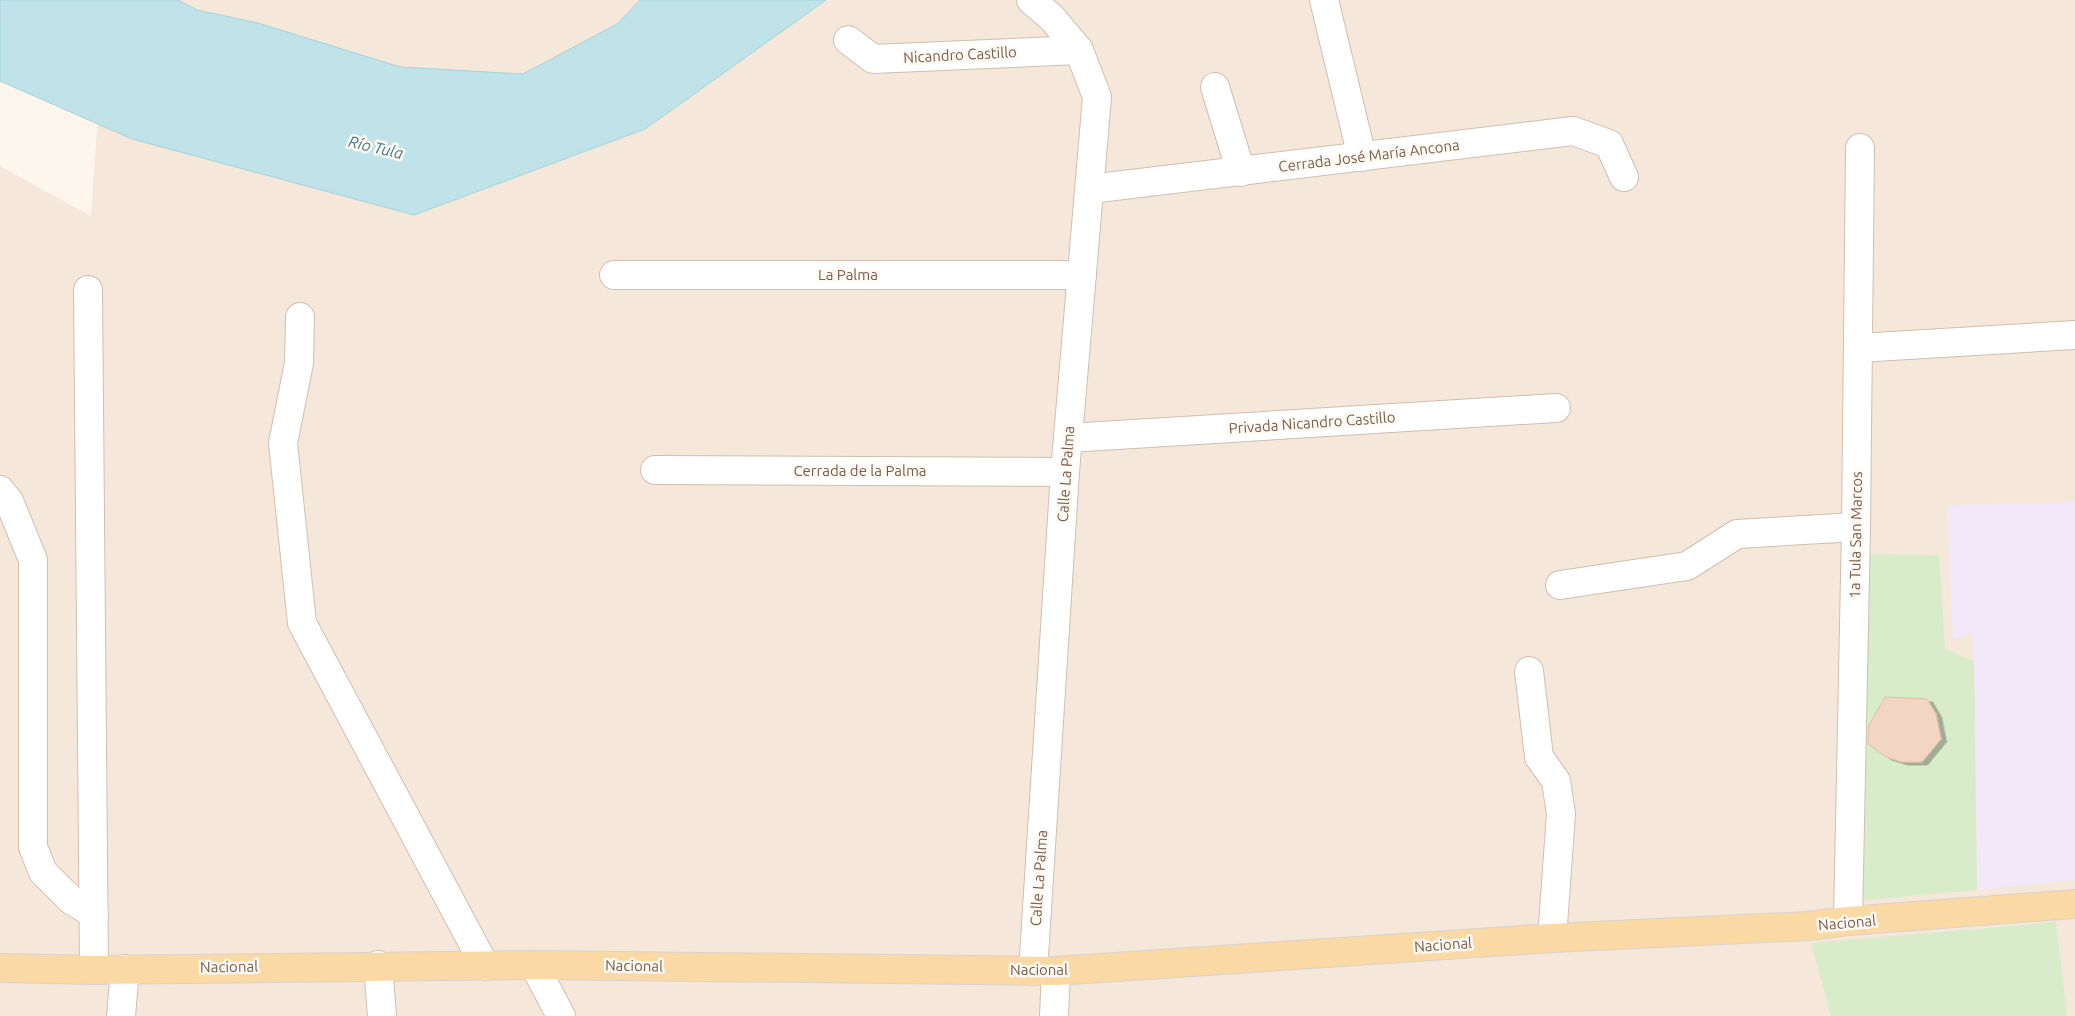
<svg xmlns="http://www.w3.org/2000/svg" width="2075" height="1016" font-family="Ubuntu,sans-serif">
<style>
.residential{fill:#f5e8da}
.education{fill:#f3e8fa}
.green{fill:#d8ecc9}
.water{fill:#bfe3e8;stroke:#a5d3da}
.building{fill:#f3d5c3;stroke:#e6bba3;filter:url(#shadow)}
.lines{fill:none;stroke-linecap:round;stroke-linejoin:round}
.minor-casing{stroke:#d1beb0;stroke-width:30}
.major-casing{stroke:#dad1cd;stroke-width:30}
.minor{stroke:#fff;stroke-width:28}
.major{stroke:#fbd9a5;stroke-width:28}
.labels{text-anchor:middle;stroke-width:5;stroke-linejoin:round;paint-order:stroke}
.street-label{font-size:15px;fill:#7a5c4d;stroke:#fffaf3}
.water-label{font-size:16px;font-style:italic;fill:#437c86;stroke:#fffaf3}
</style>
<defs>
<filter id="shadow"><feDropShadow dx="5.5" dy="3" stdDeviation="0" flood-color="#0004"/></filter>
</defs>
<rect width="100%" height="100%" fill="#fdf6ec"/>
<polygon class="residential" points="106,0 2075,0 2075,1016 0,1016 0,166 91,216"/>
<polygon class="education" points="2075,502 2075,880 1977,890 1974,661 1972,632 1953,640 1947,505"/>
<g class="green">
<polygon points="1868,554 1939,555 1945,649 1974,661 1977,890 1853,901"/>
<polygon points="2056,922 2067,1016 1831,1016 1811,943"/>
</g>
<polygon class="water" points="0,0 178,0 197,10 258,23 400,67 523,74 617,24 640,0 826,0 645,129 414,215 132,139 0,81"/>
<polygon class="building" points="1885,697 1927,699 1936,714 1941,739 1922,762 1902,762 1886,757 1868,744 1869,725"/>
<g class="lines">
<g class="minor-casing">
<g id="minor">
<polyline points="1031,0 1052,18 1079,50 1097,97 1065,472 1033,971"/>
<polyline points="1324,0 1362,157"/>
<polyline points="848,40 873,59 1079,50"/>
<polyline points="1215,87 1241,172"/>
<polyline points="1090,189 1573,131 1609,144 1624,177"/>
<polyline points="614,275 1082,275"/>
<polyline points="88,290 94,970"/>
<polyline points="300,317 299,363 283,443 302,623 485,966"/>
<polyline points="1858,348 2075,335"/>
<polyline points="1068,438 1556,408"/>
<polyline points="655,470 1065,472"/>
<polyline points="0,490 9,501 33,560 33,847 43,872 71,900 94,914"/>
<polyline points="1560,585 1687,566 1737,534 1856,527"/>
<polyline points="1529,671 1539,757 1556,781 1561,814 1552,938"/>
<polyline points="1848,921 1856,527 1860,148"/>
<polyline points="378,965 382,1016"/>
<polyline points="534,965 561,1016"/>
<polyline points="121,1016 125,969"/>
<polyline points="1054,1016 1056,971"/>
</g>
</g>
<g class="major-casing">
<polyline id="major" points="0,968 94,970 534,965 1056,971 1552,938 1808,926 1848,921 2075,904"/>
</g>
<use href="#minor" class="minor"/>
<use href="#major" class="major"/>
</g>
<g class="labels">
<g class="street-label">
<text transform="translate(960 55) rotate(-3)" y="5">Nicandro Castillo</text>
<text transform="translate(1369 156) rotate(-7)" y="5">Cerrada José María Ancona</text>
<text x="848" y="280">La Palma</text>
<text transform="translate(1312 423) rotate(-4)" y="5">Privada Nicandro Castillo</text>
<text x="860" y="476">Cerrada de la Palma</text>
<text transform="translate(1066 474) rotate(-86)" y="5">Calle La Palma</text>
<text transform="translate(1856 535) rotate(-89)" y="5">1a Tula San Marcos</text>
<text transform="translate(1039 878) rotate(-86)" y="5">Calle La Palma</text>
<text transform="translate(1847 923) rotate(-5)" y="5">Nacional</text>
<text transform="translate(1443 945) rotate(-4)" y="5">Nacional</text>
<text transform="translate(634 966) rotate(1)" y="5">Nacional</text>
<text transform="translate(229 967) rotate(-1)" y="5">Nacional</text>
<text x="1039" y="975">Nacional</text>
</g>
<g class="water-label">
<text transform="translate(376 147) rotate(13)" y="6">Río Tula</text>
</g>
</g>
</svg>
